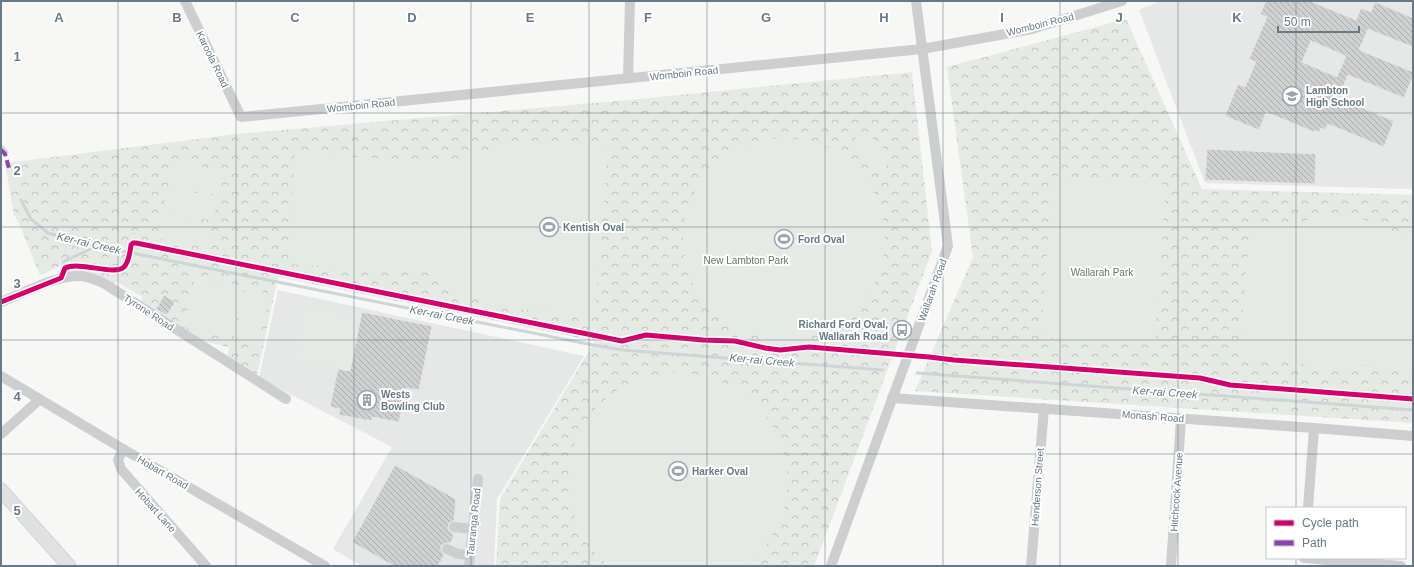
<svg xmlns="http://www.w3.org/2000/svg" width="1414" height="567" font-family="Helvetica,sans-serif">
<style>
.built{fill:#e6e7e7}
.park{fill:url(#park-crowns)}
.pitch{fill:#e6eae4}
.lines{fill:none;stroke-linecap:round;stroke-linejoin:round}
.stream{stroke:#cdd5d8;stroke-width:3}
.building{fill:url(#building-back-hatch);stroke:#e6e6e6;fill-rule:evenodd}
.major-casing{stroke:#d3d3d4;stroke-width:15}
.minor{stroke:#cccecf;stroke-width:10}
.major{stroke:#e0e1e2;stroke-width:13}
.quiet{stroke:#8e44ad;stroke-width:4;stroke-dasharray:8 4;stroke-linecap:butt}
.cycleway-casing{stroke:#fff;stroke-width:8}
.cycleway{stroke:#d6006c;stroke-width:5}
.grid{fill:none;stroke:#677886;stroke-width:1;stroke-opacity:0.55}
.labels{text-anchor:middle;stroke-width:4;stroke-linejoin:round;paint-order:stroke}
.street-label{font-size:10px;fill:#677886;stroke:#fff}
.poi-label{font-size:10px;font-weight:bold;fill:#677886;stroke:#fff;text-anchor:start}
.park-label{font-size:10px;fill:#667862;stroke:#fff}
.water-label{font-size:11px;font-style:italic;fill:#637981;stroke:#fff}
.grid-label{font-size:13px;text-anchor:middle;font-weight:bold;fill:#677886;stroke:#fff;stroke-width:4;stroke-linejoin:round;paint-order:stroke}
</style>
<defs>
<pattern id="park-crowns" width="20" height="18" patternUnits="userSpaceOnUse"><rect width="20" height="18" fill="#e6eae4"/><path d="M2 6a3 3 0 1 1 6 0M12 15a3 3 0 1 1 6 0" fill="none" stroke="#bec2be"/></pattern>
<pattern id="building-back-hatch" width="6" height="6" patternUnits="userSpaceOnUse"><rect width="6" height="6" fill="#cfd1d1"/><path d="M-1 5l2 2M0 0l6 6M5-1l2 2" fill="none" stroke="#acaeaf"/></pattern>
</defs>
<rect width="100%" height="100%" fill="#f7f7f6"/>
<g class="built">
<polygon points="1161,1 1413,1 1413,189 1205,183 1139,10"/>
<polygon points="278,290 584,356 497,499 494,566 362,566 333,549 392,447 259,378"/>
</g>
<g class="park">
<polygon points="1126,19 1202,189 1413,195 1413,423 915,391 973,257 947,67"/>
<polygon points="912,72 932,251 814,566 496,566 500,499 595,341 278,277 257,375 227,360 229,347 185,337 139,303 143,297 115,281 111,288 60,266 40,275 18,221 14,215 5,163 236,134 628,100"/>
</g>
<g class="pitch">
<path d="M 860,134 C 875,136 887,148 889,163 L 880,172 L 851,143 Z"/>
<circle cx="784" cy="239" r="101"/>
<polygon points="501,143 608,147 595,316 491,307 491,298 464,296 437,281 432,273 288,264 295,153 450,163 477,154 500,155"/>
<polygon points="173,161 223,171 218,195 168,185"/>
<polygon points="1052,176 1166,184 1155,345 1041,337"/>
<polygon points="167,187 218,197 213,221 163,211"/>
<polygon points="162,214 212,224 207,248 157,238"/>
<polygon points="1341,214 1356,217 1371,222 1388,235 1413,237 1413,369 1364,365 1344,371 1328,371 1313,368 1298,362 1239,357 1250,225 1291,228 1310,218 1326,215"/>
<polygon points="195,277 219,283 220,281 245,287 232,337 208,331 207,333 183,327"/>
<polygon points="246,288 271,294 258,343 234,337"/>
<polygon points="306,305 361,317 350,371 294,360"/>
<path d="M 676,372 C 698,374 718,378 737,389 C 780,416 800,476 779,523 C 772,540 761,554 746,566 L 609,566 C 553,522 555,431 616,391 C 635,379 654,375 676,372 Z"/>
</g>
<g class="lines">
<g class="stream">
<polyline points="1,146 7,152"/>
<polyline points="21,200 31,219 48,233 97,246 593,345 622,350 883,370"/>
<polyline points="63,262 97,246"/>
<polyline points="917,373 1413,410"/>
</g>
</g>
<g class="building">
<path d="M 1266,1 L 1310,1 L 1356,20 L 1361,8 L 1371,12 L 1375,2 L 1413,18 L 1413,47 L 1368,29 L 1359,50 L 1413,72 L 1413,76 L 1404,98 L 1348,75 L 1338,98 L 1394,121 L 1384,147 L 1328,124 L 1325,130 L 1321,128 L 1319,132 L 1315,130 L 1314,132 L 1266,112 L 1259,130 L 1225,116 L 1238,84 L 1245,87 L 1256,62 L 1249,59 L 1267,17 L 1260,14 ZM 1311,41 L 1346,56 L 1337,77 L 1302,62 Z"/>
<polygon points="1207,149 1316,154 1315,184 1205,180"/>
<polygon points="164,295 175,302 167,315 156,309"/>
<polygon points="362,312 432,326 419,390 406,388 399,422 372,417 372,421 339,415 340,409 330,407 338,369 350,371"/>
<polygon points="395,465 456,499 454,521 449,523 448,527 450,532 453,533 453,539 450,543 446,543 441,546 441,550 444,555 438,566 394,566 352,542"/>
</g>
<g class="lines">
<g class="major-casing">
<polyline id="major" points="1,490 69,566"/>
</g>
<g class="minor">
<polyline points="185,1 241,117 922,49 1032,29 1122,1"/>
<polyline points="628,78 630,1"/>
<path d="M 1,302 C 24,293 56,275 81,276 C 90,277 97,280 105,284 L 286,399"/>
<polyline points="1,376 123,449 325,566"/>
<polyline points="892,398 1314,428 1413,436"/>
<polyline points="1,434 40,399"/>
<polyline points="123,449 118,460 121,469 206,566"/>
<polyline points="1308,508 1314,428"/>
<polyline points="454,527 473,529"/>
<polyline points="447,549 458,554 470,555"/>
<polyline points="1304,558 1401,566"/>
<polyline points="469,566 478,479"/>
<polyline points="831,566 948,246 916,1"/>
<polyline points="1031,566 1044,408"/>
<polyline points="1171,566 1181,419"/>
</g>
<use href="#major" class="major"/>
<polyline class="quiet" points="1,150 5,154 9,168"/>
<g class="cycleway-casing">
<path id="cycleway" d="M 1,302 L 61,278 L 65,268 C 80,261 115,276 124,267 C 129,262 130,252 131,245 L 133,243 L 136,243 L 622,341 L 646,335 L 703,340 L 735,341 L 765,348 L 780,350 L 809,347 L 929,357 L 954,360 L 1200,378 L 1230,385 L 1413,399"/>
</g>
<use href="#cycleway" class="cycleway"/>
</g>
<path class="grid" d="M 118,1 L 118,566M 236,1 L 236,566M 354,1 L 354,566M 471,1 L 471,566M 589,1 L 589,566M 707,1 L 707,566M 825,1 L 825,566M 943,1 L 943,566M 1060,1 L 1060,566M 1178,1 L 1178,566M 1296,1 L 1296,508M 1,113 L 1413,113M 1,227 L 1413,227M 1,340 L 1413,340M 1,454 L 1413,454M 1296,558 L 1296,566"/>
<defs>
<g id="school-ring" transform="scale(1)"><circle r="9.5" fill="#fff" stroke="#99a4ad" stroke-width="1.5"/><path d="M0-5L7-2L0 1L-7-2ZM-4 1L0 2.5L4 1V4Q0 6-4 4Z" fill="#99a4ad"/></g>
<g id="stadium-ring" transform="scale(1)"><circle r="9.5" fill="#fff" stroke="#99a4ad" stroke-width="1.5"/><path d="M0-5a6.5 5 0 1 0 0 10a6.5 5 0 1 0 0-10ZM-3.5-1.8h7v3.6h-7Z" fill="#99a4ad"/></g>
<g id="bus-ring" transform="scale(1)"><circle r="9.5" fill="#fff" stroke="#99a4ad" stroke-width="1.5"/><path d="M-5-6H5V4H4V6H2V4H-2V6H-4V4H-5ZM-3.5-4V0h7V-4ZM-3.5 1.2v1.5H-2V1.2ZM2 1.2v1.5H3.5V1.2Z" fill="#99a4ad"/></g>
<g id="building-ring" transform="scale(1)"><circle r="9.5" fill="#fff" stroke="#99a4ad" stroke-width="1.5"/><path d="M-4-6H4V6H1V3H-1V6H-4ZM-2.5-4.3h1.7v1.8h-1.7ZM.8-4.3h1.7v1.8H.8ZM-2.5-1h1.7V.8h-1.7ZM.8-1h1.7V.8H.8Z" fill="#99a4ad"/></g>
</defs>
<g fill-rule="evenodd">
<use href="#school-ring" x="1292" y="96"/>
<use href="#stadium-ring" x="549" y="227"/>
<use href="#stadium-ring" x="784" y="239"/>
<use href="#bus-ring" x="902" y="330"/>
<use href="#building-ring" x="367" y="400"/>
<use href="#stadium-ring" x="678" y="471"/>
</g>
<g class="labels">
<g class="street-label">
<text transform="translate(1040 24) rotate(-14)" y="4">Womboin Road</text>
<text transform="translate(213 59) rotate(64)" y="4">Karoola Road</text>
<text transform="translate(684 73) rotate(-6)" y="4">Womboin Road</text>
<text transform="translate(361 105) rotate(-6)" y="4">Womboin Road</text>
<text transform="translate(932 290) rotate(-70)" y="4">Wallarah Road</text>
<text transform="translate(149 312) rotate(33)" y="4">Tyrone Road</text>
<text transform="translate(1153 416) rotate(4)" y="4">Monash Road</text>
<text transform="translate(163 472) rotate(30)" y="4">Hobart Road</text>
<text transform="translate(1037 487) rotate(-86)" y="4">Henderson Street</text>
<text transform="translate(1176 492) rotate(-86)" y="4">Hitchcock Avenue</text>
<text transform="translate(156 510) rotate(48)" y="4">Hobart Lane</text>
<text transform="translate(473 522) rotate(-84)" y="4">Tauranga Road</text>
</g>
<g class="poi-label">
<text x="1306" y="94">Lambton<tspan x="1306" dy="12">High School</tspan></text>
<text x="563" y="231">Kentish Oval</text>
<text x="798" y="243">Ford Oval</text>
<text x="888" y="328" text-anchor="end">Richard Ford Oval,<tspan x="888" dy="12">Wallarah Road</tspan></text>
<text x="381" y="398">Wests<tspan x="381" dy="12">Bowling Club</tspan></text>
<text x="692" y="475">Harker Oval</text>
</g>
<g class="park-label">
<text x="746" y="264">New Lambton Park</text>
<text x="1102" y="276">Wallarah Park</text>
</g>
<g class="water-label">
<text transform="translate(89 243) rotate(13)" y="4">Ker-rai Creek</text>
<text transform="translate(442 315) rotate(11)" y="4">Ker-rai Creek</text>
<text transform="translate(762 360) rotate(5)" y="4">Ker-rai Creek</text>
<text transform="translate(1165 392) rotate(4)" y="4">Ker-rai Creek</text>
</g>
</g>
<g class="grid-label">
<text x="59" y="22">A</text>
<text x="177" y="22">B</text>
<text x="295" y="22">C</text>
<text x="412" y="22">D</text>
<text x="530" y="22">E</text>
<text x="648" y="22">F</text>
<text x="766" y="22">G</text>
<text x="884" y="22">H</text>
<text x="1002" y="22">I</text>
<text x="1119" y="22">J</text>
<text x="1237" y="22">K</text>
<text x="17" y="61">1</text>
<text x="17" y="175">2</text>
<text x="17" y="288">3</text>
<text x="17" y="401">4</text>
<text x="17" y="515">5</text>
</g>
<rect width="1414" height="567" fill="none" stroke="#677886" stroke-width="4"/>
<rect x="1266" y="507" width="140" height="52" fill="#ffffff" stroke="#c2c9cf"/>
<rect x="1274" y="520" width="20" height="6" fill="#d6006c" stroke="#c2c9cf"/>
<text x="1302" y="527" font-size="12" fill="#677886">Cycle path</text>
<rect x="1274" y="540" width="20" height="6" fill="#8e44ad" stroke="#c2c9cf"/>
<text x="1302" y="547" font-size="12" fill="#677886">Path</text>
<path d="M1278 26v6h81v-6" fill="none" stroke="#677886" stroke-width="2"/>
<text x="1284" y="26" font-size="12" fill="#677886" stroke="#ffffff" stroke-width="3" paint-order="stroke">50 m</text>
</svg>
